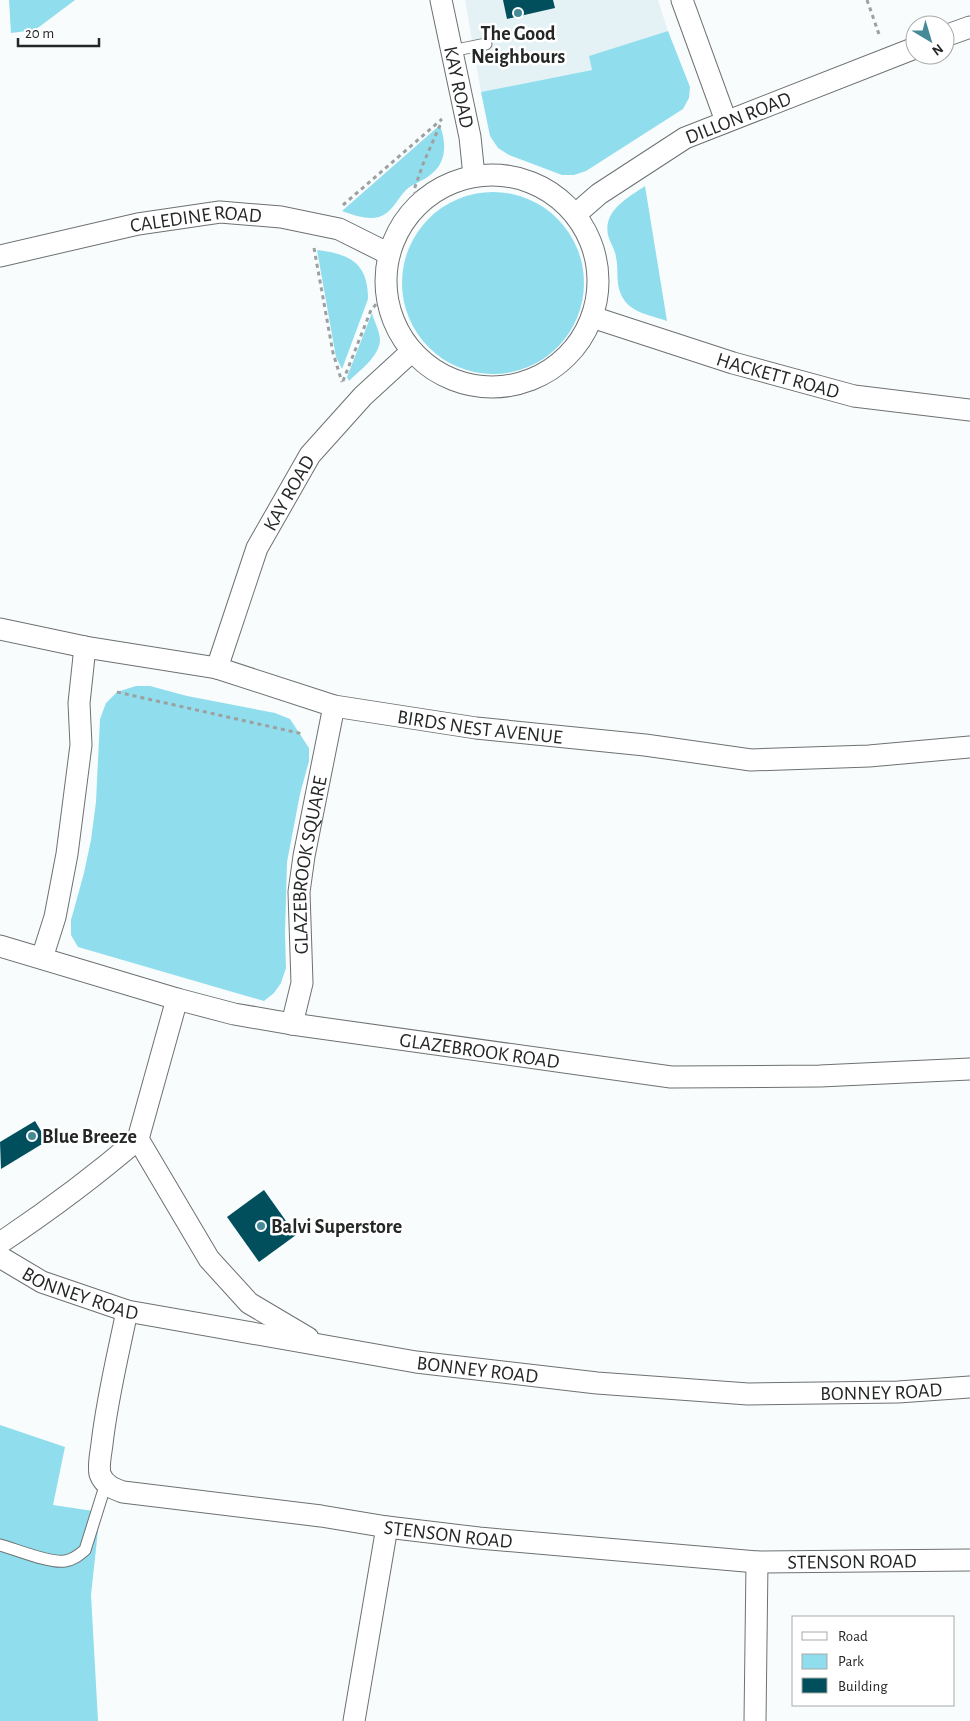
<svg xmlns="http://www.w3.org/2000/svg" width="970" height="1721" font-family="'Alegreya Sans',sans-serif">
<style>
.built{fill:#e5f2f5}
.green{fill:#90dded}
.building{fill:#014f5c}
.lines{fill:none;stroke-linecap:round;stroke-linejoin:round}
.service-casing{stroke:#6e7172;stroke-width:13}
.minor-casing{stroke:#6e7172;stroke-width:23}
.path{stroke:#9da0a0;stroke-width:3;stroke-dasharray:4 4;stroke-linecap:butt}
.service{stroke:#fff;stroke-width:11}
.minor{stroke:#fff;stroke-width:21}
.poi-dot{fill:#468a98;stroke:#fff;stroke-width:2}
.labels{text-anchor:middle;stroke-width:5;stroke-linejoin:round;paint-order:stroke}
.poi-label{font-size:20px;font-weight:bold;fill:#252727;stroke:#fff;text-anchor:start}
.street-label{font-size:20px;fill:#252727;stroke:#fff}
</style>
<rect width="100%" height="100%" fill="#f8fcfd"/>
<polygon class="built" points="465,0 658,0 668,31 590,56 592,70 481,92"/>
<g class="green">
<polygon points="9,0 75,0 35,30 11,33"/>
<polygon points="668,31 690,87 689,98 683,109 586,171 574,175 562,175 509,155 498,148 490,136 481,92 592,70 589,56"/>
<path d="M 440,125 C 447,146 447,165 426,178 C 420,182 411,185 406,190 C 397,199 392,213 379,217 C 366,220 354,215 342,211 Z"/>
<path d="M 645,186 L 667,321 C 644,313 623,312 618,284 C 617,275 618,266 616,257 C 615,249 610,243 608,235 C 603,210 628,198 645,186 Z"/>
<circle cx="493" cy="283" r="91"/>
<path d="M 317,250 C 350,254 368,263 368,299 L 342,369 L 336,357 Z"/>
<path d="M 372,313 C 374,321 380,332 380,340 C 379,357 360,370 349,381 L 347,377 Z"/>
<polygon points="136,686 150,686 187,696 275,713 290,719 309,748 309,761 300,794 287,862 285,933 286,968 281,983 274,993 264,1001 78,947 71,935 71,920 84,873 91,840 96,802 100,719 106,703 117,692"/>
<polygon points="0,1425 65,1447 53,1505 100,1512 91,1595 98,1721 0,1721"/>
</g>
<g class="building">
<polygon points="503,0 553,0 555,8 507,19"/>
<polygon points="35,1121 47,1141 1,1169 0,1142"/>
<polygon points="264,1190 296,1235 259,1262 227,1217"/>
</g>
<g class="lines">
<g class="service-casing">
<g id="service">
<polyline points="451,51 486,44"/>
<path d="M 0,1545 C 15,1549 51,1564 65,1561 C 73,1560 79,1555 85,1550 L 106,1483"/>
</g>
</g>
<g class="minor-casing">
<g id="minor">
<path id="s1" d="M 441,0 L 470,137 L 474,176"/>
<polyline points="682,0 726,121"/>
<polyline points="945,36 970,27"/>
<circle cx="492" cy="281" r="106"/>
<path id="s2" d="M 576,214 L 599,194 L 685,138 L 915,48"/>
<path id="s3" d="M 0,256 L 138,224 L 220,212 L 281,217 L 339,229 L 389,254"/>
<path id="s4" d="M 592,317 L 733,363 L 854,396 L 970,410"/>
<path id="s5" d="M 0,629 L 85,647 L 217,668 L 334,706 L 476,728 L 645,745 L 751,760 L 869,756 L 970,747"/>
<path id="s6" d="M 217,668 L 257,548 L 310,455 L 363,396 L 412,351"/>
<path id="s7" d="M 0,946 L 177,999 L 234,1014 L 292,1024 L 671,1077 L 820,1076 L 970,1069"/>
<polyline points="42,958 55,917 67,854 81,745 79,703 85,647"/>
<polyline points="177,999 138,1139 209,1259 249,1303 308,1338"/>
<path id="s8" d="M 292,1024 L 302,983 L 299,892 L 304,856 L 334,706"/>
<path d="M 0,1243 C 48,1211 94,1177 138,1139"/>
<path id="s9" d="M 0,1257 L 42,1282 L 127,1311 L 416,1362 L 597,1383 L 748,1394 L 898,1392 L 970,1387"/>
<path id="s10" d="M 127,1311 C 118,1355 107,1399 102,1444 C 101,1453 98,1465 100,1474 C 104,1485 114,1489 123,1492 L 321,1516 L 387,1527 L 479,1538 L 757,1562 L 970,1560"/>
<polyline points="354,1721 387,1527"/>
<polyline points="755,1721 757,1562"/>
</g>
</g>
<g class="path">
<polyline points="867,0 880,37"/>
<polyline points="419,203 414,190 423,164 441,123"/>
<polyline points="343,205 442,119"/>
<polyline points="314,248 333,353 342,382"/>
<polyline points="343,381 371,310 386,293"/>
<polyline points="117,692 303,734"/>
</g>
<use href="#service" class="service"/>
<use href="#minor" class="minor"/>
</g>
<g class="poi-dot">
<circle cx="518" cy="13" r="5"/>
<circle cx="32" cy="1136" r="5"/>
<circle cx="261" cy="1226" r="5"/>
</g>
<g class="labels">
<g class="poi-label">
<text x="518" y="40" text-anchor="middle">The Good<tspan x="518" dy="23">Neighbours</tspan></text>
<text x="42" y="1143">Blue Breeze</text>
<text x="271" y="1233">Balvi Superstore</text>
</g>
<g class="street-label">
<text dy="7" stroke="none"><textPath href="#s1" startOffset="89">KAY ROAD</textPath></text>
<text dy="7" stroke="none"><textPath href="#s2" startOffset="190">DILLON ROAD</textPath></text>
<text dy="7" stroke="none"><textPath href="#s3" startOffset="200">CALEDINE ROAD</textPath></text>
<text dy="7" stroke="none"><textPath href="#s4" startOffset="195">HACKETT ROAD</textPath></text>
<text dy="7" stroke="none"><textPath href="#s6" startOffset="190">KAY ROAD</textPath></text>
<text dy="7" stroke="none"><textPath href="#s5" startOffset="491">BIRDS NEST AVENUE</textPath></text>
<text dy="7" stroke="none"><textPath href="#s8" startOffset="161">GLAZEBROOK SQUARE</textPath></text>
<text dy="7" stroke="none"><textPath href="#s7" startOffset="492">GLAZEBROOK ROAD</textPath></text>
<text dy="7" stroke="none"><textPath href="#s9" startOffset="89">BONNEY ROAD</textPath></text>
<text dy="7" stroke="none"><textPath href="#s9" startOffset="494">BONNEY ROAD</textPath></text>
<text dy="7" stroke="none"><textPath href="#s9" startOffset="899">BONNEY ROAD</textPath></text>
<text dy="7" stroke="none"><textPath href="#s10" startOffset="524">STENSON ROAD</textPath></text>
<text dy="7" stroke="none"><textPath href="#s10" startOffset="929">STENSON ROAD</textPath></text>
</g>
</g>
<rect x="792" y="1616" width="162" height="90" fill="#ffffff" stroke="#a8a9a9"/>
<rect x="802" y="1632" width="25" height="8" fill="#ffffff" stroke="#a8a9a9"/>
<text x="838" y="1641" font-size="15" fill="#252727">Road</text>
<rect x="802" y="1654" width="25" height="15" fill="#90dded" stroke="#a8a9a9"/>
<text x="838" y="1666" font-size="15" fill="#252727">Park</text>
<rect x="802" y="1678" width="25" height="15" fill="#014f5c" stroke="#a8a9a9"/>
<text x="838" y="1691" font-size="15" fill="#252727">Building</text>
<g transform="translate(930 40) rotate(142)"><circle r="24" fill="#ffffff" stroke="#a8a9a9"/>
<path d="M0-4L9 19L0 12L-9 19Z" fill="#468a98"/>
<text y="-8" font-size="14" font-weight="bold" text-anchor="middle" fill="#252727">N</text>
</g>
<path d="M18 38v8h81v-8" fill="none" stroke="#252727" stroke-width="2.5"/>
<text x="25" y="38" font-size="15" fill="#252727" stroke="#ffffff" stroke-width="4" paint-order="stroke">20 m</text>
</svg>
